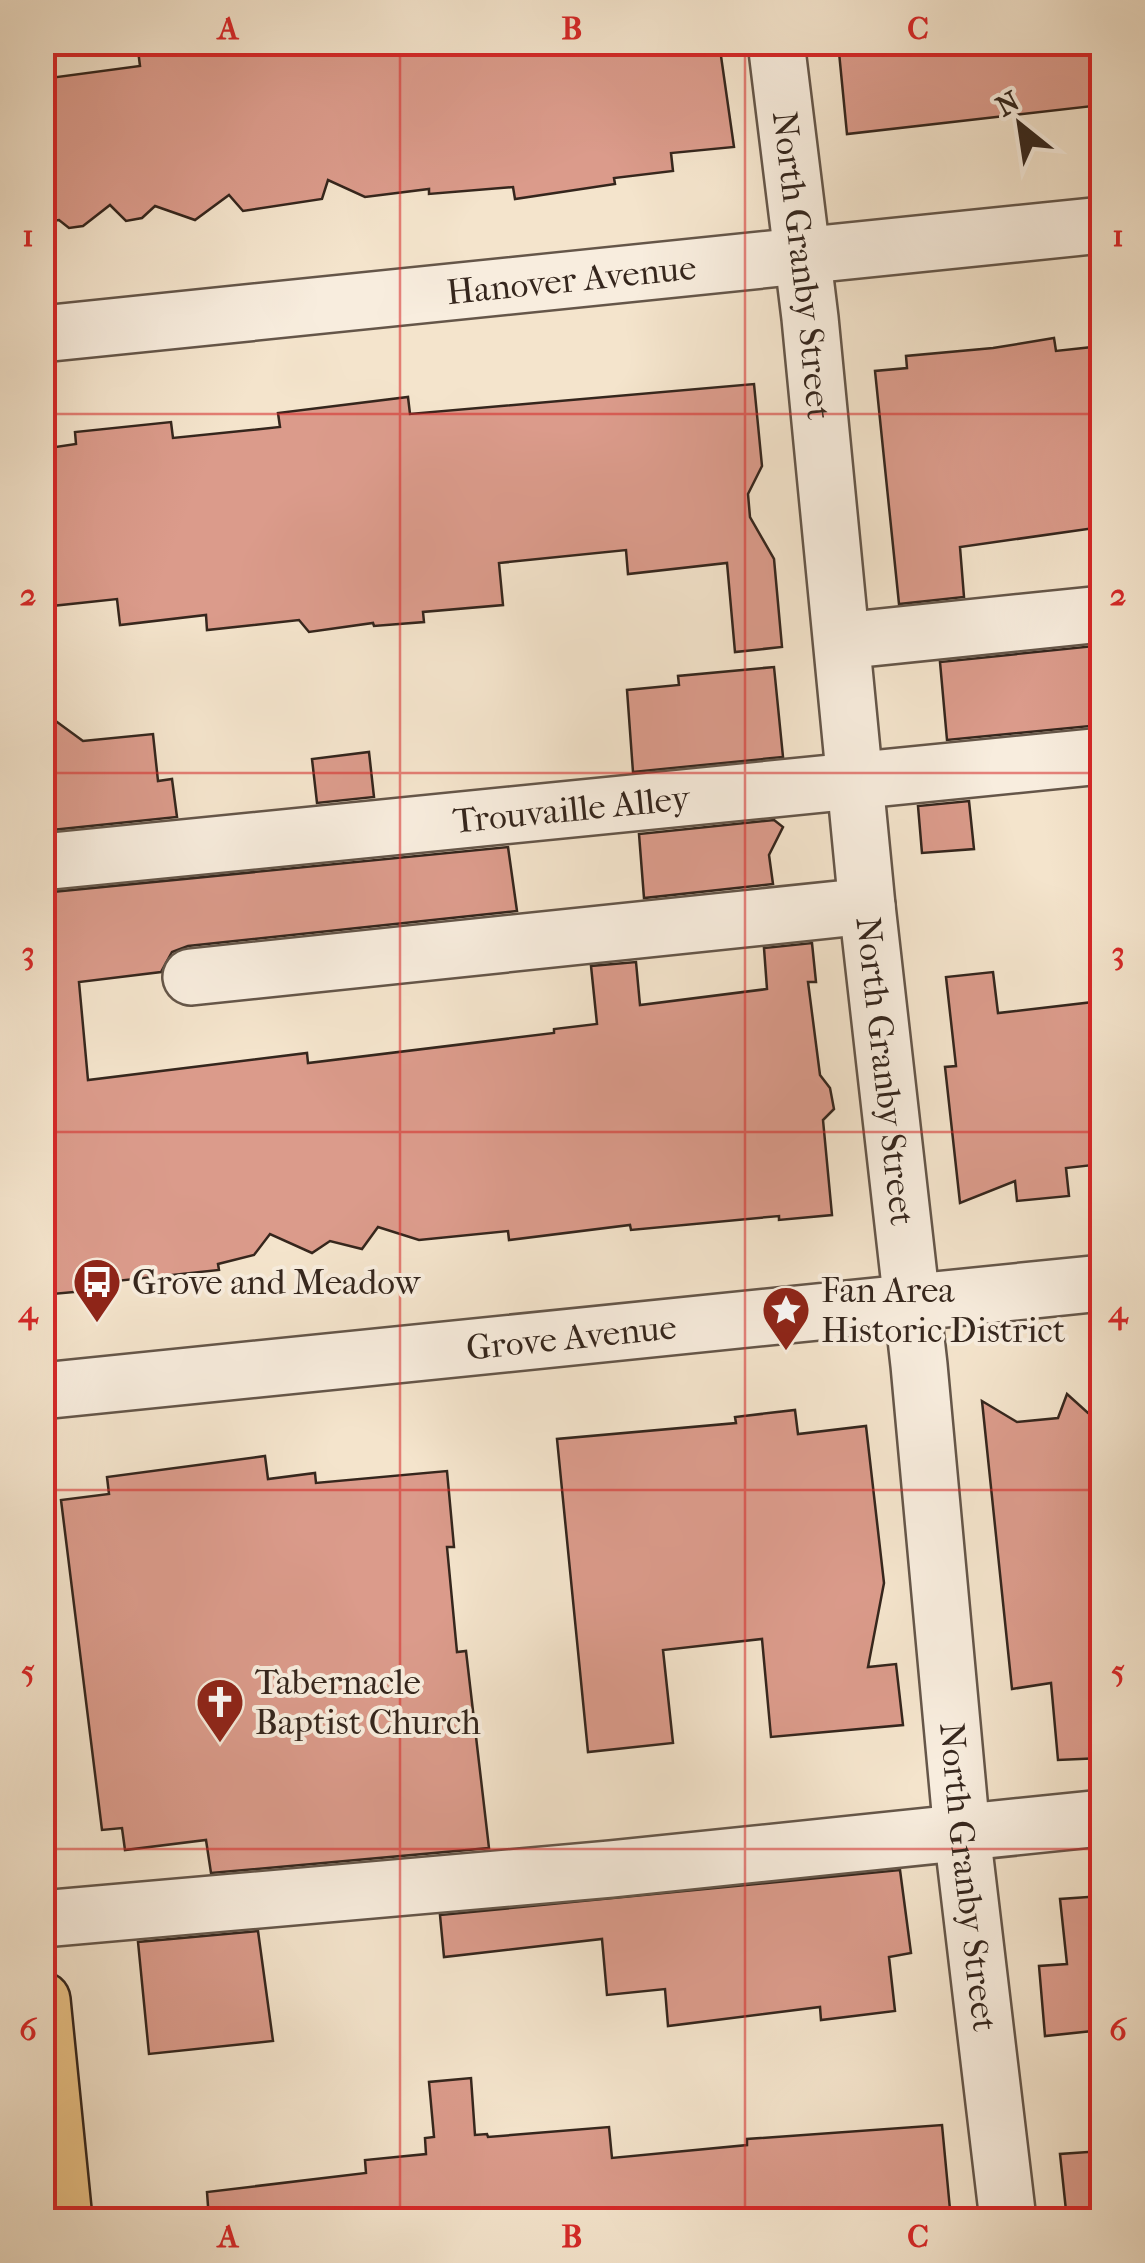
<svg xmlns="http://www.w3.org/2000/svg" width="1145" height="2263" font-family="'IM FELL French Canon',serif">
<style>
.building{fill:#db9b8b;stroke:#35261d;stroke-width:2.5}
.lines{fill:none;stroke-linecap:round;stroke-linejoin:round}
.minor-casing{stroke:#655649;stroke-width:60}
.major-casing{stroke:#35261d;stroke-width:60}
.minor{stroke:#f8edde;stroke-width:55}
.major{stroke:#eac286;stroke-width:55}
.grid{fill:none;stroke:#d62828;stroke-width:2.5;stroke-opacity:0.55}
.labels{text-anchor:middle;stroke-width:8;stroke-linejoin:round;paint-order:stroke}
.street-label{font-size:35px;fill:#35261d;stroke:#f8edde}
.poi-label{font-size:35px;fill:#35261d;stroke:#f8edde;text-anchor:start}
.neatline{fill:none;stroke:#d62828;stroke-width:4}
.grid-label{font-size:32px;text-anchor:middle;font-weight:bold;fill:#d62828}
</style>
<rect width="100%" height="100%" fill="#f4e4cc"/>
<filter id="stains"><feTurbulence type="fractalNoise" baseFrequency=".002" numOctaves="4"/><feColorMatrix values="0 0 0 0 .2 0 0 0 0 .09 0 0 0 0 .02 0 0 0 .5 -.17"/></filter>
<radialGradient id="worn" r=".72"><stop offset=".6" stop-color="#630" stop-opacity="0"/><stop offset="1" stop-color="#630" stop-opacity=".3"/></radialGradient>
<g class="building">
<polygon points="137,42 719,42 734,147 671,153 673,171 614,178 615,184 515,199 513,187 429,194 429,189 365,197 328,180 322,199 243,211 229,195 195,220 155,206 142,218 126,221 110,205 83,226 69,228 59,220 42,222 42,79 140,66"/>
<polygon points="838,42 1102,42 1102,105 847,134"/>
<polygon points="1054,338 1056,351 1102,346 1102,527 960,547 964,597 899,604 875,371 907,368 906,356 993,348"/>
<polygon points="754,384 762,466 748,494 750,517 774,559 782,647 735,652 727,563 628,574 626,550 499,563 503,605 423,612 424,622 374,626 373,623 309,632 299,620 207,630 206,615 120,625 117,599 42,607 42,449 76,444 75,432 171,422 173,438 280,427 278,413 408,397 410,414"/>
<polygon points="1094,646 1101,725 947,740 940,662"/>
<polygon points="774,667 783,757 633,772 627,690 679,685 678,676"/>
<polygon points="42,711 83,741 153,734 158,781 172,779 177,817 42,831"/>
<polygon points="369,752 374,797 317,803 312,759"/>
<polygon points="969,801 974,849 922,853 918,806"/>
<polygon points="774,820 783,827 769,855 773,884 644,898 639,834"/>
<polygon points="508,847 517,911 188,946 172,952 161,972 79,982 88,1080 307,1053 308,1063 554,1033 554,1029 597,1024 591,966 636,962 640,1005 767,989 764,948 812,943 816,982 808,982 820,1075 830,1088 834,1109 823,1120 832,1215 779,1220 779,1216 631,1230 630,1225 509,1240 508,1231 419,1240 378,1227 362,1249 330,1241 312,1253 270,1234 254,1255 218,1264 219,1270 106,1282 106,1289 42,1295 42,893"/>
<polygon points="993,972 998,1013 1102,1001 1102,1164 1066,1168 1069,1196 1017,1201 1015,1181 960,1203 945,1067 956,1066 946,977"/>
<polygon points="1067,1394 1088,1413 1102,1412 1102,1758 1058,1760 1051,1683 1012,1689 982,1401 1017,1422 1058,1418"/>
<polygon points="795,1410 798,1434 866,1426 884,1583 868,1667 896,1664 903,1725 771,1737 762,1639 663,1650 673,1743 588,1752 557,1439 736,1423 735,1417"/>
<polygon points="265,1456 268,1479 315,1473 316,1483 447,1471 454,1547 447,1547 457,1652 466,1651 489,1848 211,1873 206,1840 125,1850 122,1828 102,1830 61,1500 109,1494 107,1477"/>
<polygon points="900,1870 911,1953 889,1957 895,2011 821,2020 820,2007 668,2026 665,1989 607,1995 602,1939 444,1957 440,1915"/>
<polygon points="1102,1896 1102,2030 1045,2036 1039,1966 1067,1964 1060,1899"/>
<polygon points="258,1931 273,2041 149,2054 138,1942"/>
<polygon points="471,2078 475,2135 487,2134 488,2137 609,2127 612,2158 747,2145 747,2139 942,2125 951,2220 209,2220 207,2192 366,2173 365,2160 426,2154 425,2138 434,2137 429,2082"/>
<polygon points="1102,2151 1102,2220 1067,2220 1060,2154"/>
</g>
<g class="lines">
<g class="minor-casing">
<g id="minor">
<path id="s1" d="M 776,42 L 810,318 L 867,906 L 919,1365 L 962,1833 L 1008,2220"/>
<path id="s2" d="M 42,334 L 1102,225"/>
<polyline points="842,641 1102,614"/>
<path id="s3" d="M 42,862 L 1102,756"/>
<polyline points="191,977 867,906"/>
<path id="s4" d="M 42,1391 L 1102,1283"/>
<polyline points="42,1919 611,1869 1102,1818"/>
</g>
</g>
<g class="major-casing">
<polyline id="major" points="42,2000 64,2220"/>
</g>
<use href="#minor" class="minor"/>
<use href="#major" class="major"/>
</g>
<path class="grid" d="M 400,42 L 400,2220M 745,42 L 745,2220M 42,414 L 1102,414M 42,773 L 1102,773M 42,1132 L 1102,1132M 42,1490 L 1102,1490M 42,1849 L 1102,1849"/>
<defs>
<g id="bus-pin" transform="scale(2.5)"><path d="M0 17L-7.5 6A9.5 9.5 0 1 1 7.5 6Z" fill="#8f2418" stroke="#f8edde"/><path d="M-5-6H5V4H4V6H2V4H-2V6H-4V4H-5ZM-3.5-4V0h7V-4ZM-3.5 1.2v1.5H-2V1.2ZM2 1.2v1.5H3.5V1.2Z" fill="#fff"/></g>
<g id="sight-pin" transform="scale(2.5)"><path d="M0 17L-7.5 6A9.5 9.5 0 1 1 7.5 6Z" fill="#8f2418" stroke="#f8edde"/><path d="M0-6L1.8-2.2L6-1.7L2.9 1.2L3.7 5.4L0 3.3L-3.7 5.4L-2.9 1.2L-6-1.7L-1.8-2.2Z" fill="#fff"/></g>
<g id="church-pin" transform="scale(2.5)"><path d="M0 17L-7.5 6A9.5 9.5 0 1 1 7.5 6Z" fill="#8f2418" stroke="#f8edde"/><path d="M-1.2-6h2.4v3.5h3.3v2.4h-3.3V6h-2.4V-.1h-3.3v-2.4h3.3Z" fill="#fff"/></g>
</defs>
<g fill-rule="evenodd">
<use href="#bus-pin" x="97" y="1282"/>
<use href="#sight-pin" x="786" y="1310"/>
<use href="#church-pin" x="220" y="1702"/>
</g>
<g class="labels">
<g class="street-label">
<text dy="12" stroke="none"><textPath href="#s1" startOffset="225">North Granby Street</textPath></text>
<text dy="12" stroke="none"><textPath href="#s2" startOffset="532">Hanover Avenue</textPath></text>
<text dy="12" stroke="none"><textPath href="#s3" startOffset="532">Trouvaille Alley</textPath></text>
<text dy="12" stroke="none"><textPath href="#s1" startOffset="1035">North Granby Street</textPath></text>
<text dy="12" stroke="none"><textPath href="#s4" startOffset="532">Grove Avenue</textPath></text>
<text dy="12" stroke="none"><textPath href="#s1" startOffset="1845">North Granby Street</textPath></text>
</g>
<g class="poi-label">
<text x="132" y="1294">Grove and Meadow</text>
<text x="821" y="1302">Fan Area<tspan x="821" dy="40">Historic District</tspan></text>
<text x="255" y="1694">Tabernacle<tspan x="255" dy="40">Baptist Church</tspan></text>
</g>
</g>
<rect width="1145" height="2263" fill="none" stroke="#f4e4cc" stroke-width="110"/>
<g transform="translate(1020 125) rotate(330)" stroke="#f8edde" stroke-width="8" paint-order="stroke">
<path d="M0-8L18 38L0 25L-18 38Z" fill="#35261d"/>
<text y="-15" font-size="28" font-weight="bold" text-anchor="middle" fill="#35261d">N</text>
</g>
<rect x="55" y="55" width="1035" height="2153" class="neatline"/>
<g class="grid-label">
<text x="228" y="39">A</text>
<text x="572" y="39">B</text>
<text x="918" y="39">C</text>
<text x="28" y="246">1</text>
<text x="1118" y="246">1</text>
<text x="28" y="605">2</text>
<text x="1118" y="605">2</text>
<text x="28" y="963">3</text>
<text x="1118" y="963">3</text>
<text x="28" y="1322">4</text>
<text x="1118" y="1322">4</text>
<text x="28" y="1681">5</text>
<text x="1118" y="1681">5</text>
<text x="28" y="2040">6</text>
<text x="1118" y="2040">6</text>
<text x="228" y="2247">A</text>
<text x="572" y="2247">B</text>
<text x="918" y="2247">C</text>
</g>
<rect width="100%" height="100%" filter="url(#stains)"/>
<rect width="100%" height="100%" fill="url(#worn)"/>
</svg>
